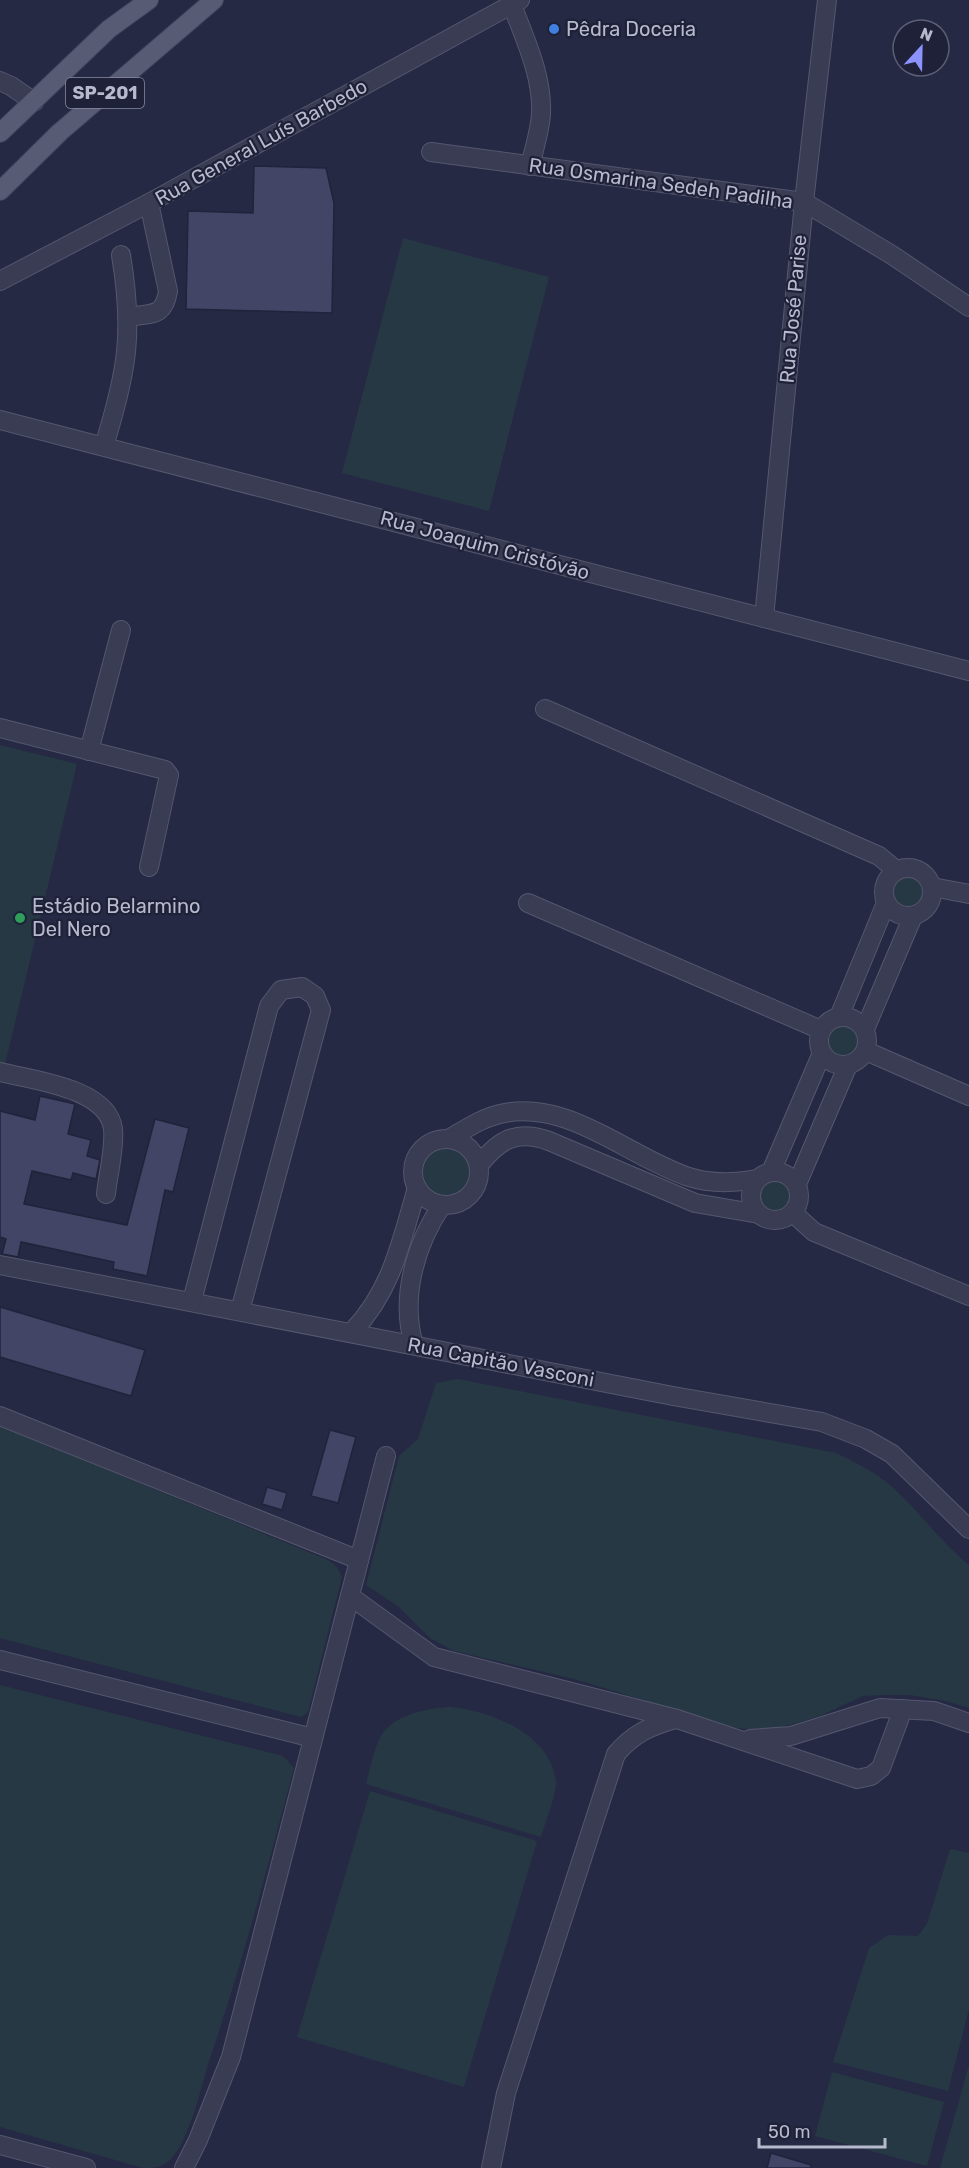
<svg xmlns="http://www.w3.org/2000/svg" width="969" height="2168" font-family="Rubik,sans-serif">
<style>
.green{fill:#273845}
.building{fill:#424565;stroke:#21233b;stroke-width:1.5}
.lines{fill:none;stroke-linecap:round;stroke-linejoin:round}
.minor-casing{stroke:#55576e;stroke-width:20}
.major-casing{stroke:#41435a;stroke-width:20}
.minor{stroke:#3a3c54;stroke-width:18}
.major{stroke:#585b74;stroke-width:18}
.shop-dot{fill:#3f7fe0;stroke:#1f2139;stroke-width:2}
.leisure-dot{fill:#2e9e5b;stroke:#1f2139;stroke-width:2}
.labels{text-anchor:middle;stroke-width:4.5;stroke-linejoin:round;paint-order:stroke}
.shield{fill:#1f2139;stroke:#898ba1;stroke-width:1.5}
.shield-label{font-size:18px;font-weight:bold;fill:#b7b9cd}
.poi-label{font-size:20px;fill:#b7b9cd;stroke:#1f2139;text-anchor:start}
.street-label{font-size:20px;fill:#b7b9cd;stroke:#1f2139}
</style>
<rect width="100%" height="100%" fill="#252944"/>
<g class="green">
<polygon points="403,238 549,277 489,511 342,473"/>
<polygon points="0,745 77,764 3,1073 0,1072"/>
<circle cx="908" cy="892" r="16"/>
<circle cx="843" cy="1041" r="16"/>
<circle cx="446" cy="1172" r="23"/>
<circle cx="775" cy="1196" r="16"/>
<path d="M 458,1379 L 836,1453 C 853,1461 871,1470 885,1481 C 916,1506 938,1540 969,1565 L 969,1708 L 946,1701 L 910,1695 L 884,1695 L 863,1696 L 820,1716 L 794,1724 L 765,1730 L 736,1728 L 574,1679 L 454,1651 L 430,1638 L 399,1607 L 366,1585 L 399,1456 L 418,1439 L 436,1383 Z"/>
<polygon points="0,1426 328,1560 337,1567 342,1577 308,1712 301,1717 0,1638"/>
<path d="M 0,1685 L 283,1756 L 294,1768 C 268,1866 242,1964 209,2061 C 201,2087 188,2149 165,2164 C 158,2168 150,2168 143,2168 L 0,2127 Z"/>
<path d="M 450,1707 C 491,1711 552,1734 556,1783 C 556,1796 545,1823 541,1837 L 366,1784 C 370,1769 373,1752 380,1738 C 391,1715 427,1708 450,1707 Z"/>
<polygon points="370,1791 537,1841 464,2087 297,2037"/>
<polygon points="950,1849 969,1853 969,2009 948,2091 833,2062 869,1948 888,1935 918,1936 927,1924"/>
<polygon points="969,2065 969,2168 940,2168"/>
<polygon points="832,2072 944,2102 927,2166 815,2136"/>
</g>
<g class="building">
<polygon points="254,166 326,168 334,203 332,313 186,309 188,211 253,213"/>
<polygon points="40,1096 75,1104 68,1134 91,1140 87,1156 100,1160 96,1179 73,1173 71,1180 32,1171 24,1204 127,1225 155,1119 189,1128 173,1192 165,1190 147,1276 113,1269 114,1262 21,1242 18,1257 2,1254 6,1239 0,1237 0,1111 35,1120"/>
<polygon points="0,1307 145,1350 131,1396 0,1357"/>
<polygon points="330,1430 356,1437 338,1503 311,1496"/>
<polygon points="267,1487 287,1493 282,1510 262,1504"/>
<polygon points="771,2153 811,2165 811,2168 767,2168"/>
</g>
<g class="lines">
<g class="minor-casing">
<g id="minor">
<path d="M 512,5 C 525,39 543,77 541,114 C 540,131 534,149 530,166"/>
<polyline points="0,81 11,86 34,102"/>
<polyline points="431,152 804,202 892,255 969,307"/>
<polyline points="0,281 149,203 520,0"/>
<path d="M 129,317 C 152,313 164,317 168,291 L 149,203"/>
<polyline points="0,420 969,671"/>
<path d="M 104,446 C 127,372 134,333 121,255"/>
<polyline points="764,618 804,202 827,0"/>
<polyline points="545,709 879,856 896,870"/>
<polyline points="0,728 165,770 169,775 149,867"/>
<polyline points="89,751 121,630"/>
<circle cx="908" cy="892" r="24"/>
<polyline points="932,887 969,894"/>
<polyline points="528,903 821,1030"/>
<circle cx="843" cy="1041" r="24"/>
<polyline points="839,1017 886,903"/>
<polyline points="865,1029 913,916"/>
<polyline points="866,1051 969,1096"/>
<path d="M 0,1072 C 32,1080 108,1088 113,1129 C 115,1149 108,1174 106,1194"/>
<path d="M 450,1138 C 466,1129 482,1118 500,1114 C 568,1098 628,1157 689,1177 C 711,1184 735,1183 757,1179"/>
<circle cx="446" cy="1172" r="33"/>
<path d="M 479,1165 C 499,1140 516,1129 549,1141 L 695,1203 L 759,1214"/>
<circle cx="775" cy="1196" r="24"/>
<polyline points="771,1172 822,1053"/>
<polyline points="797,1184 848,1065"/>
<polyline points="793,1213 814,1232 969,1296"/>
<polyline points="0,1265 673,1396 822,1422 866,1439 892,1454 969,1529"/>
<polyline points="192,1301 269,1006 281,990 302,987 315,996 321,1010 240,1311"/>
<path d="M 352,1332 C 392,1290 401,1242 417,1188"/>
<path d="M 414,1345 C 400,1298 415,1245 442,1205"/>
<polyline points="0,1416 359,1560"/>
<polyline points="350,1596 434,1657 677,1719 857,1779 871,1776 881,1768 903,1709"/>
<polyline points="0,1660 313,1738"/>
<polyline points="750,1739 791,1736 880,1708 934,1711 969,1723"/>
<polyline points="0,2145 86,2168"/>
<polyline points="184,2168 198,2140 231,2057 386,1456"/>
<path d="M 491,2168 L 506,2093 L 616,1754 C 633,1734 650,1726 675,1719"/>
</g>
</g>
<g class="major-casing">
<g id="major">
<polyline points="0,133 109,29 149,0"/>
<polyline points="0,191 60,132 214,0"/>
</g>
</g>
<use href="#minor" class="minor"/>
<use href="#major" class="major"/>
</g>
<circle class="shop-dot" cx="554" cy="29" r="6"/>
<circle class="leisure-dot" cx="20" cy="918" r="6"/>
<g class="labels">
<rect class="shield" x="66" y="78" width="78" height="30" rx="4.5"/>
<g class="shield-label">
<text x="105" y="99">SP-201</text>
</g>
<g class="poi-label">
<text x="566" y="36">Pêdra Doceria</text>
<text x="32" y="913">Estádio Belarmino<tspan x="32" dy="23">Del Nero</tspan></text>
</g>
<g class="street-label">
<text transform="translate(261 142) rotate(-29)" y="7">Rua General Luís Barbedo</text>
<text transform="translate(661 183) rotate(8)" y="7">Rua Osmarina Sedeh Padilha</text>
<text transform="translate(793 309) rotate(-85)" y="7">Rua José Parise</text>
<text transform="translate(485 545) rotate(15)" y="7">Rua Joaquim Cristóvão</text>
<text transform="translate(501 1362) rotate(11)" y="7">Rua Capitão Vasconi</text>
</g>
</g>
<g transform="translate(921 48) rotate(22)"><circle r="28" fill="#1f2139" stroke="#5c5e74" stroke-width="1.5"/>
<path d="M0-4.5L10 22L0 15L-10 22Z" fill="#8c93fe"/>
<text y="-9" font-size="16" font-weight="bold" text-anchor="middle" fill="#b7b9cd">N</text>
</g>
<path d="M759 2138v9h126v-9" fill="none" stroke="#b7b9cd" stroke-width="3"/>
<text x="768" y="2138" font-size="18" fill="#b7b9cd" stroke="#1f2139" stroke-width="4.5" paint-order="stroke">50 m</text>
</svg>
